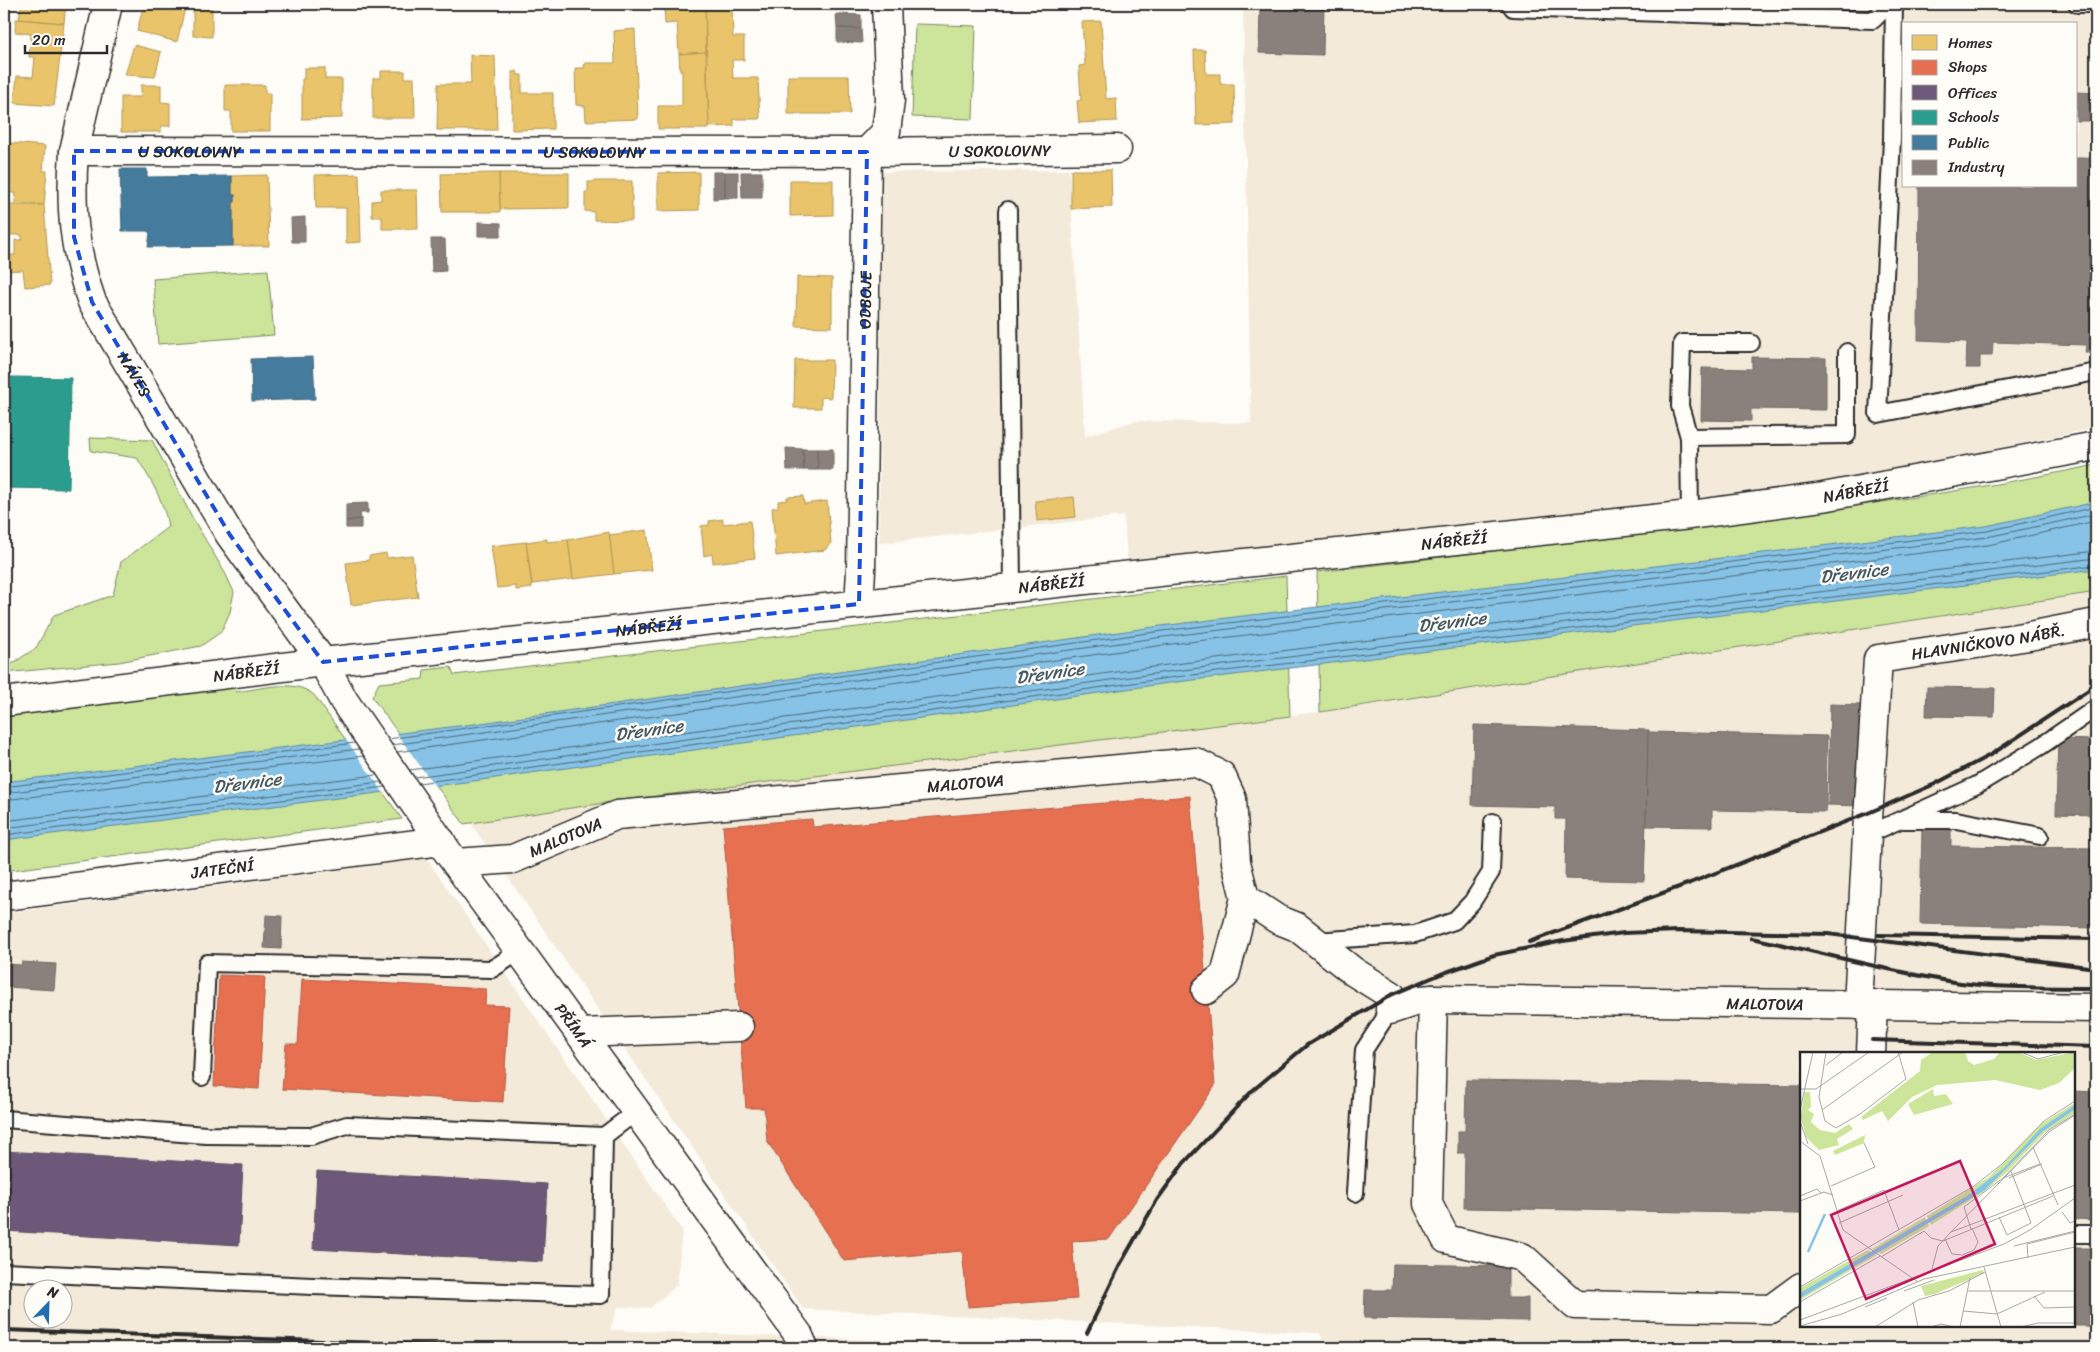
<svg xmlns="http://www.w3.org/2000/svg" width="2100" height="1352" font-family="Sriracha,sans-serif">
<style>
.built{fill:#f4ead9;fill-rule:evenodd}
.green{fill:#cce59b;stroke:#7c8863}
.water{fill:#86c3e6;stroke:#62869b}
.pier{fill:#fdfcf7}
.homes{fill:#e9c46a;stroke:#b09657}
.shops{fill:#e76f51;stroke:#af5b46}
.offices{fill:#6d597a;stroke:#594b62}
.schools{fill:#2a9d8f;stroke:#2a7b71}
.public{fill:#457b9d;stroke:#3d637b}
.industry{fill:#8a817c;stroke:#6e6764}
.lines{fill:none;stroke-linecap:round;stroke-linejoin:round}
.shore{stroke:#4f6876;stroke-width:1}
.lane-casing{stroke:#2b2b2b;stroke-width:20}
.street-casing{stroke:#2b2b2b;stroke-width:31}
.secondary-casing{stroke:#2b2b2b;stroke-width:31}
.lane{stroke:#fdfcf7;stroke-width:16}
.street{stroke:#fdfcf7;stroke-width:28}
.secondary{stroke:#fdfcf7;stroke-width:28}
.rail{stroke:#2b2b2b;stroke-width:4}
.marked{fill:none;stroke:#1d4ed8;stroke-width:4;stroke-dasharray:10 6;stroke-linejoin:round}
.labels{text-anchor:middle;stroke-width:5;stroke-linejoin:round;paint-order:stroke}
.street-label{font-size:16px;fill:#2b2b2b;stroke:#fdfcf7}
.water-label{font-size:18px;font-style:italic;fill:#465963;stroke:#fdfcf7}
.inset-river{fill:none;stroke:#86c3e6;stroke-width:2.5}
.inset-road{fill:none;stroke:#a9a8a5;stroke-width:1}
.view{fill:#c2185b;fill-opacity:0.15;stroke:#c2185b;stroke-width:2.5}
.inset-edge{fill:none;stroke:#2b2b2b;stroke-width:2.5}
</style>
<rect width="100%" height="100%" fill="#fdfcf7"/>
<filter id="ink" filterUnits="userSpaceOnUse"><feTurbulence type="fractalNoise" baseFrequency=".02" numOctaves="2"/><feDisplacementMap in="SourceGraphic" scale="10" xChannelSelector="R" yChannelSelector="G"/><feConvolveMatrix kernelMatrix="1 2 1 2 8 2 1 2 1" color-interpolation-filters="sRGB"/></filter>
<g filter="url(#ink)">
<g class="built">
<path d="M 1243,4 L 2096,4 L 2096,428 L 1864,476 L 1492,525 L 1254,550 L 1127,559 L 1124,516 L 879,543 L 882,172 L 1069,170 L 1085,436 L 1135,421 L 1251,423 ZM 1904,24 L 2076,24 L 2076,186 L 1904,186 Z"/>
<path d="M 2096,592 L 2096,1348 L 1327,1348 L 1320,1333 L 803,1309 L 464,813 L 1345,709 ZM 1801,1053 L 2074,1053 L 2074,1326 L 1801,1326 Z"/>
<path d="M 427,859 L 682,1230 L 677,1285 L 650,1308 L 618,1307 L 610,1330 L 1098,1348 L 4,1348 L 4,913 ZM 32,1290 L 62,1290 L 62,1320 L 32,1320 Z"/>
</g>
<g class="green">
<polygon points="915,24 976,26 973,119 912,117"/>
<polygon points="268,270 274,335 158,344 153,279"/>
<path d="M 90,438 L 152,440 L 192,517 L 225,573 L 234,592 L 230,612 L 221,632 L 201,646 L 119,662 L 4,673 L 4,669 L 36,648 L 54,615 L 113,595 L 121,562 L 168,527 C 165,502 150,479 137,458 L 91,451 Z"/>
<path d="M 2096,465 L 2096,592 L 1320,712 L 1317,572 C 1443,557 1568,542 1694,526 C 1829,510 1963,493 2096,465 Z"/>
<polygon points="1286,576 1290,716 625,800 464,824 372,697 379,683 423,679 424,670 451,667 454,675"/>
<path d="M 235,684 L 236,692 C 260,689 294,678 314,695 L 402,819 L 4,871 L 4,714 Z"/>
</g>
<polygon class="water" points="2096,502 2096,569 1169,683 481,780 4,840 4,782 474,724 1161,626 1986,526"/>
<polygon class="pier" points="395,731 437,789 385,795 344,737"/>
<g class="homes">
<polygon points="21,4 66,4 64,23 19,19"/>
<polygon points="144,4 186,4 177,42 137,31"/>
<polygon points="193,4 212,4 212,37 193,36"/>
<polygon points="664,4 705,4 706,52 679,54 677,23 665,24"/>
<polygon points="705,4 732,4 733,37 744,37 744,60 732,60 733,78 758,78 760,119 734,119 734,126 709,127"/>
<polygon points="16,19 64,23 54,106 14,103 17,76 33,77 35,57 29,57 31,34 15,32"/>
<polygon points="1101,21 1106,99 1116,98 1117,121 1079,123 1077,101 1081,100 1079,66 1085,65 1082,22"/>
<polygon points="635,29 638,119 586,121 585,106 576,105 575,68 584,68 585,63 615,63 614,31"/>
<polygon points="134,45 161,52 155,77 125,75"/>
<polygon points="1194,50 1205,50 1206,74 1220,74 1220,84 1234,84 1235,124 1196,125"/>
<polygon points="706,52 709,129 658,129 658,106 682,106 682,71 680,71 679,54"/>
<polygon points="470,55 495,56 497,130 437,130 438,84 471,84"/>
<polygon points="304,68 325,68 325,79 342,79 342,118 302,119 302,79 304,79"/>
<polygon points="381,71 405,71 405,78 414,78 415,118 373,118 373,78 381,78"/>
<polygon points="517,71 518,75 522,75 522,93 553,93 553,129 512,130 512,72"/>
<polygon points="788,76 849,76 850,114 788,114"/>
<polygon points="141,85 161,85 161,102 170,103 170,126 161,126 161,132 121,132 121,97 141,97"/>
<polygon points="225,85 265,85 265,93 270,93 270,131 231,131 231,111 225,111"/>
<polygon points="10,143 45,146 43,171 47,171 44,205 15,203 16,193 7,193"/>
<polygon points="1071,170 1111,170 1112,207 1071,209"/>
<polygon points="699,172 699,210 658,211 658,173"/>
<polygon points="499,173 569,173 569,208 500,209"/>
<polygon points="499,173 500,212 442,212 441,174"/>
<polygon points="359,174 361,242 346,243 346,208 316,208 315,175"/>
<polygon points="267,175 269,246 233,246 233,202 235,202 235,195 232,195 232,176"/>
<polygon points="790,180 833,180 833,215 790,216"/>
<polygon points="594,181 632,181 632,221 594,220 594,212 585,211 585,192 588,192 588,182 594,182"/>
<polygon points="381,190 417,190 418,229 382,229 382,217 372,217 372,201 381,200"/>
<polygon points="4,205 44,205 50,285 25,287 23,270 5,271 4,255 15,255 15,240 22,240 22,235 7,235 6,228 4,228"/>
<polygon points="797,277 832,278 832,327 796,326"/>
<polygon points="795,360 832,360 831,398 821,397 821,408 794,408"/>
<polygon points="803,496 804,504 827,501 831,543 825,550 776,556 772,508 778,507 778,501 787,500 787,497"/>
<polygon points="1074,497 1076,517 1037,521 1035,501"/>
<polygon points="723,519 723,524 750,521 755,558 713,563 712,554 704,556 701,526 709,525 709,521"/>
<polygon points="647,530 652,570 614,574 609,535"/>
<polygon points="609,532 614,574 573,579 568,540"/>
<polygon points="547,539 547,542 568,540 573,579 532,584 526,542"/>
<polygon points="526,542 532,588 516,590 516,586 497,588 491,546"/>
<polygon points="386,553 387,558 412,555 418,597 351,605 346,563 369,560 369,556"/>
</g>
<g class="shops">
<polygon points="1190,796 1215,1086 1109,1239 1072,1241 1077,1299 968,1307 962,1251 844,1261 767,1141 764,1108 746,1108 723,826 812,819 813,827"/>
<polygon points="219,975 265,977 259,1089 214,1086"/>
<polygon points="302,979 486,989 485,1005 509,1006 503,1102 282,1089 286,1044 298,1044"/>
</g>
<g class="offices">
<polygon points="4,1151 243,1165 239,1245 4,1231"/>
<polygon points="317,1171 547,1184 543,1262 313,1249"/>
</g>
<polygon class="schools" points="11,377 71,378 69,489 4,488 4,433 10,433"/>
<g class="public">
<polygon points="120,169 147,169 147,177 232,176 232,195 235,195 235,202 233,202 233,246 148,247 150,233 147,231 122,231"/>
<polygon points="313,357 315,399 252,401 251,359"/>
</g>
<g class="industry">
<polygon points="565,4 590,4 590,7 566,8"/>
<polygon points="1260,4 1324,4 1323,55 1259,53"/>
<polygon points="836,14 861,15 861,29 837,28"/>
<polygon points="837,28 861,29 862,43 837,42"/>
<polygon points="2076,92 2096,93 2096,121 2076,121"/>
<polygon points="2076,158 2096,158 2096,353 2085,353 2086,345 1993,342 1992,356 1980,356 1980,368 1966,368 1967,342 1918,340 1919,186 2076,186"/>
<polygon points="713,172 725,172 725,198 713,199"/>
<rect x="725" y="172" width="13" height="26"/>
<polygon points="741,172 762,172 762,198 742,198"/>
<polygon points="305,217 305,242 292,242 291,218"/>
<polygon points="478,222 501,223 501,236 478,236"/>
<polygon points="431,239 445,239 446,271 432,272"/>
<polygon points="1752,357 1826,358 1826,410 1751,409 1751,421 1701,420 1702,368 1752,369"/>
<polygon points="786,448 803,449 804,470 787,470"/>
<polygon points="803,449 817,449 818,470 804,470"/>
<polygon points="817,449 833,449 833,470 818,470"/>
<polygon points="368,503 368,513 360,513 361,519 346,521 346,504"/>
<polygon points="361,519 361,528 346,528 346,521"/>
<polygon points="1927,687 1995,688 1994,717 1926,716"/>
<polygon points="1830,704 1861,705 1860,806 1828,805"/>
<polygon points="1474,725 1649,730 1644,881 1565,879 1566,819 1555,819 1555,807 1472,805"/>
<polygon points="1648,732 1827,736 1826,812 1712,810 1712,827 1646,826"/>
<polygon points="2058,739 2096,740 2096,815 2056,814"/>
<polygon points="1922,829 1951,829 1951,846 2096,848 2096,928 1920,924"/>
<polygon points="266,915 282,916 281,949 264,948"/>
<polygon points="22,962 56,964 54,990 6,987 7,964 21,965"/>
<polygon points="1466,1080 1801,1085 1801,1214 1464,1208 1465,1153 1458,1153 1458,1131 1465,1131"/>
<polygon points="2074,1091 2096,1092 2096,1220 2074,1219"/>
<polygon points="2074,1248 2096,1248 2096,1326 2068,1326 2074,1326"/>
<polygon points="1393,1264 1508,1266 1508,1298 1528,1298 1528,1321 1364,1318 1365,1290 1392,1290"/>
</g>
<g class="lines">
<g class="shore">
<polyline points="388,739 1162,631 1987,531 2096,507"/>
<polyline points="392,745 1163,637 1987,537 2096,514"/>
<polyline points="397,752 1164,645 1988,545 2096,521"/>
<polyline points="410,770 1167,665 2096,551"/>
<polyline points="415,777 1167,672 2096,558"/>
<polyline points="419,783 1168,678 2096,565"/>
<polyline points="4,787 355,743"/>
<polyline points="4,793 359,749"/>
<polyline points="4,800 364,756"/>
<polyline points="4,821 376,775"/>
<polyline points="4,828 381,782"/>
<polyline points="4,835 385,787"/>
</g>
<g class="lane-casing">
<g id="lane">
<polyline points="1510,4 1513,8 1873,20 1889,4"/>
<polyline points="1894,4 1892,139 1878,414 2096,372"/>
<polyline points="2077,4 2096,4"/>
<polyline points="1008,210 1012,587"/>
<polyline points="1689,437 1680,406 1682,343 1751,343"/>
<polyline points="1690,515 1689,437 1847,435 1847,352"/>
<polyline points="1904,820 1956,820 2040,836"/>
<polyline points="1867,835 1977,785 2041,746 2096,708"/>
<polyline points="1315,941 1415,934 1454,921 1472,902 1491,872 1493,822"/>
<polyline points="202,1077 207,963 492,969 520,951"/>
<polyline points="4,1119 206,1135 311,1136 347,1125 604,1136"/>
<polyline points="1355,1193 1364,1050 1390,1010"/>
<polyline points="2074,1234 2096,1234"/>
<polyline points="4,1272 312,1286 601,1295 604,1136 637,1111"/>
</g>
</g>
<g class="street-casing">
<g id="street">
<path id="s1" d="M 108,4 L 74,151 C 70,207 73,249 92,302 L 230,535 L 323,662 L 344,701 L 447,851 L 798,1334 L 804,1348"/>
<path id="s2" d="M 74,151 L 867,152 L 1117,149"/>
<path id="s3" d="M 859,604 L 861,571 L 867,152 L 886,132 L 890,100 L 886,4"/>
<path id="s4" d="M 456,863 L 513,859 L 617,815 L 1195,762 L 1221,775 L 1232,799 L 1236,862 L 1245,898 L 1277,919 L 1297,927 L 1354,972 L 1391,995 L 1390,1010 L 1420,1000 L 1433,999 L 2096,1008"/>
<path id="s5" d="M 4,896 L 441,841"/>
<polyline points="1206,990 1225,975 1245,898"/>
<polyline points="1433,999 1428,1204 1446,1239 1522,1257 1575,1305 1771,1309 1801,1287"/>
<path id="s6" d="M 1858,1005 L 1867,835 L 1878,659 L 2029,636 L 2096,623"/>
<polyline points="580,1033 739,1027"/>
<polyline points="1871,1053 1873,1004"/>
</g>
</g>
<g class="secondary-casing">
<g id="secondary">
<path id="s7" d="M 4,702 L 323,662 L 1690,515 L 1823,497 L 2096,446"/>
</g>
</g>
<use href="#lane" class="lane"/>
<use href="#street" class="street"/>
<use href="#secondary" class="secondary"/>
<g class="rail">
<polyline points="1878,935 2096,939"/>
<path d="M 1751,938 C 1817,951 1882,970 1948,981 C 1996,989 2047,987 2096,988"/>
<polyline points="1529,942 1690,883 1868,813 1935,784 1992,754 2096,685"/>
<polyline points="1872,1040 2096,1047"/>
<polyline points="4,1330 524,1348"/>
<polyline points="1087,1333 1121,1263 1157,1200 1183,1164 1252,1091 1307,1045 1391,995 1441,974 1494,955 1563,941 1624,933 1679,931 1828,934 2096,968"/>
</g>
</g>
</g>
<path class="marked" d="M 74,151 L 867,152 L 859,604 L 323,662 L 230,535 L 92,302 L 74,237 Z"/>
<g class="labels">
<g class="street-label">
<text dy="6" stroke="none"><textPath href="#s2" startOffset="926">U SOKOLOVNY</textPath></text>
<text dy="6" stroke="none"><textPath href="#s2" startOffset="116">U SOKOLOVNY</textPath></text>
<text dy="6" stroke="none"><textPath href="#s2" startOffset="521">U SOKOLOVNY</textPath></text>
<text dy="6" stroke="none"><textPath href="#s3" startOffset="304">ODBOJE</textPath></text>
<text dy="6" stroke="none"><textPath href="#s1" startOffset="388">NÁVES</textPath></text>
<text dy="6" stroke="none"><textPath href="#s7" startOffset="1864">NÁBŘEŽÍ</textPath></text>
<text dy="6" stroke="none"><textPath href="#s7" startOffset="1459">NÁBŘEŽÍ</textPath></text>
<text dy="6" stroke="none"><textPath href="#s7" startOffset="1054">NÁBŘEŽÍ</textPath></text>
<text dy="6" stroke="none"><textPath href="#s7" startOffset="649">NÁBŘEŽÍ</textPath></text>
<text dy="6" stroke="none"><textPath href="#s6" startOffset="458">HLAVNIČKOVO NÁBŘ.</textPath></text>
<text dy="6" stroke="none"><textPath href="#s7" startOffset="244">NÁBŘEŽÍ</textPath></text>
<text dy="6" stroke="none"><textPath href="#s4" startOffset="520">MALOTOVA</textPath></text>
<text dy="6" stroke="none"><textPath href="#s4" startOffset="114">MALOTOVA</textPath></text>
<text dy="6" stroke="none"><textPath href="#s5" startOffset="220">JATEČNÍ</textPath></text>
<text dy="6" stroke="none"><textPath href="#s4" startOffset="1474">MALOTOVA</textPath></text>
<text dy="6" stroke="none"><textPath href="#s1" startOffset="1174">PŘÍMÁ</textPath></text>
</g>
<g class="water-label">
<text transform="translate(1854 573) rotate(-7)" y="6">Dřevnice</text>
<text transform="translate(1452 622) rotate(-7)" y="6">Dřevnice</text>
<text transform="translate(1050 673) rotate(-8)" y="6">Dřevnice</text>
<text transform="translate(649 730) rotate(-8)" y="6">Dřevnice</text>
<text transform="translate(247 783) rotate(-7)" y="6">Dřevnice</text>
</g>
</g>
<g transform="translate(1800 1052)">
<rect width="275" height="275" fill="#fdfcf7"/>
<path d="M 133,0 L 165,0 L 168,9 L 174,13 L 194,7 L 200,0 L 218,0 L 236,8 L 275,0 L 275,16 L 259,31 L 240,38 L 195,28 L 137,33 L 112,45 L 88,69 L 82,59 L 63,68 L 61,65 L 120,19 L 121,8 ZM 133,37 L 134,44 L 146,42 L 153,52 L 114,63 L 108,52 ZM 4,40 L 10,40 L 11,55 L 8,58 L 14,62 L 11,70 L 20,78 L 35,81 L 49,72 L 53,77 L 37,87 L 39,93 L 19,98 L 6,85 L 1,66 ZM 275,51 L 275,61 L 244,81 L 208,119 L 185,139 L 131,173 L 127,164 L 189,125 L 241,72 ZM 65,83 L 64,91 L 35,103 L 33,99 ZM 125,165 L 129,174 L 81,202 L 72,197 ZM 68,198 L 77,203 L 0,248 L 0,236 ZM 183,218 L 184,221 L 135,242 L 125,244 L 121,234 Z" fill="#cce59b"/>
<path d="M 275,53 L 275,57 L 242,80 L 185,138 L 0,246 L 0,241 L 167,144 L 203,117 L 240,77 Z" fill="#86c3e6"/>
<path class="inset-river" d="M 8,200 L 25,162"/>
<path class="inset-road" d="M 26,0 L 19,45 L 25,69 L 36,76 L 60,62 L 106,27 L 98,0M 221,0 L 238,7 L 264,0M 26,13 L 43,0M 0,37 L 16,37 L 69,0M 0,58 L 13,0M 22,58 L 103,0M 0,69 L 8,92M 0,89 L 20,104 L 43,178 L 118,230M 233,95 L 258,153M 203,126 L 240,112M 209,126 L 242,112M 31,134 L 75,115 L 64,91M 0,144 L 17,137 L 21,141M 0,149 L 24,140 L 33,143M 37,159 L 84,138 L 99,178M 262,160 L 270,171 L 275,169M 199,165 L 207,183 L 231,171 L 211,119M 39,171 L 103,143M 171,177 L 164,155 L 203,126 L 249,78 L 275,62M 148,183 L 249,80 L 275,63M 145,187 L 152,202 L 162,203 L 174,198 L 178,190 L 172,176M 214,194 L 275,179M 81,205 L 124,179 L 131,186 L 143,189 L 253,144M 228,206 L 227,192 L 275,180M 184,215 L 201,275M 132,217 L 138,194 L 151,180 L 275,133M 0,235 L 174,134 L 202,112 L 244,69 L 275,49M 104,239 L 134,228M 168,239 L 275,239M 234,244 L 244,256 L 275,255M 0,250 L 80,204M 113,250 L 118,275M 65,255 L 87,246M 163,259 L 197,262 L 245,240M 0,268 L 204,192 L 230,178 L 275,146M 0,274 L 42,262 L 124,227 L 275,195M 75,275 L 118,248 L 149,239 L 185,220M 131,275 L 141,272 L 154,275M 160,275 L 170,226M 221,275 L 238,271 L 275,271"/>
<path class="view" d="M 160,109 L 195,192 L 66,247 L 31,163 Z"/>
<rect width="275" height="275" class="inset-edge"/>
</g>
<rect width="2100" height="1352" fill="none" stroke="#fdfcf7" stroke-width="20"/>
<rect x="10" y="10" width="2080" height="1332" fill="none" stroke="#2b2b2b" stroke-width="2" filter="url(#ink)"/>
<rect x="1902" y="22" width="175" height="165" fill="#fdfcf7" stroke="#a9a8a5"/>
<rect x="1912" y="35" width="25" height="15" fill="#e9c46a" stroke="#a9a8a5"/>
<text x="1948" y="48" font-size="15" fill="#2b2b2b">Homes</text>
<rect x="1912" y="60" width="25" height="15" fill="#e76f51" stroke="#a9a8a5"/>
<text x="1948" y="72" font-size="15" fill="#2b2b2b">Shops</text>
<rect x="1912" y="85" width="25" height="15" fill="#6d597a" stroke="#a9a8a5"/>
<text x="1948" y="98" font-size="15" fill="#2b2b2b">Offices</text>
<rect x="1912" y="110" width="25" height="15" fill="#2a9d8f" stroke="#a9a8a5"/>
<text x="1948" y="122" font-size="15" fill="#2b2b2b">Schools</text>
<rect x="1912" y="135" width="25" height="15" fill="#457b9d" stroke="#a9a8a5"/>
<text x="1948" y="148" font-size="15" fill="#2b2b2b">Public</text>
<rect x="1912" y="160" width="25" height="15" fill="#8a817c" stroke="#a9a8a5"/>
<text x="1948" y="172" font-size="15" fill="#2b2b2b">Industry</text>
<g transform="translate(48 1304) rotate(23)"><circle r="24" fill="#fdfcf7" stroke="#a9a8a5"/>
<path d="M0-4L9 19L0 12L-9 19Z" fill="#1f6fb2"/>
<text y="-8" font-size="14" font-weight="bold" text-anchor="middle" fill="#2b2b2b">N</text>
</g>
<path d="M25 45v8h82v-8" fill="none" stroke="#2b2b2b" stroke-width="2.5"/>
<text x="32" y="45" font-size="15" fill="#2b2b2b" stroke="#fdfcf7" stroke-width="4" paint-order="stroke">20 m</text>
</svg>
